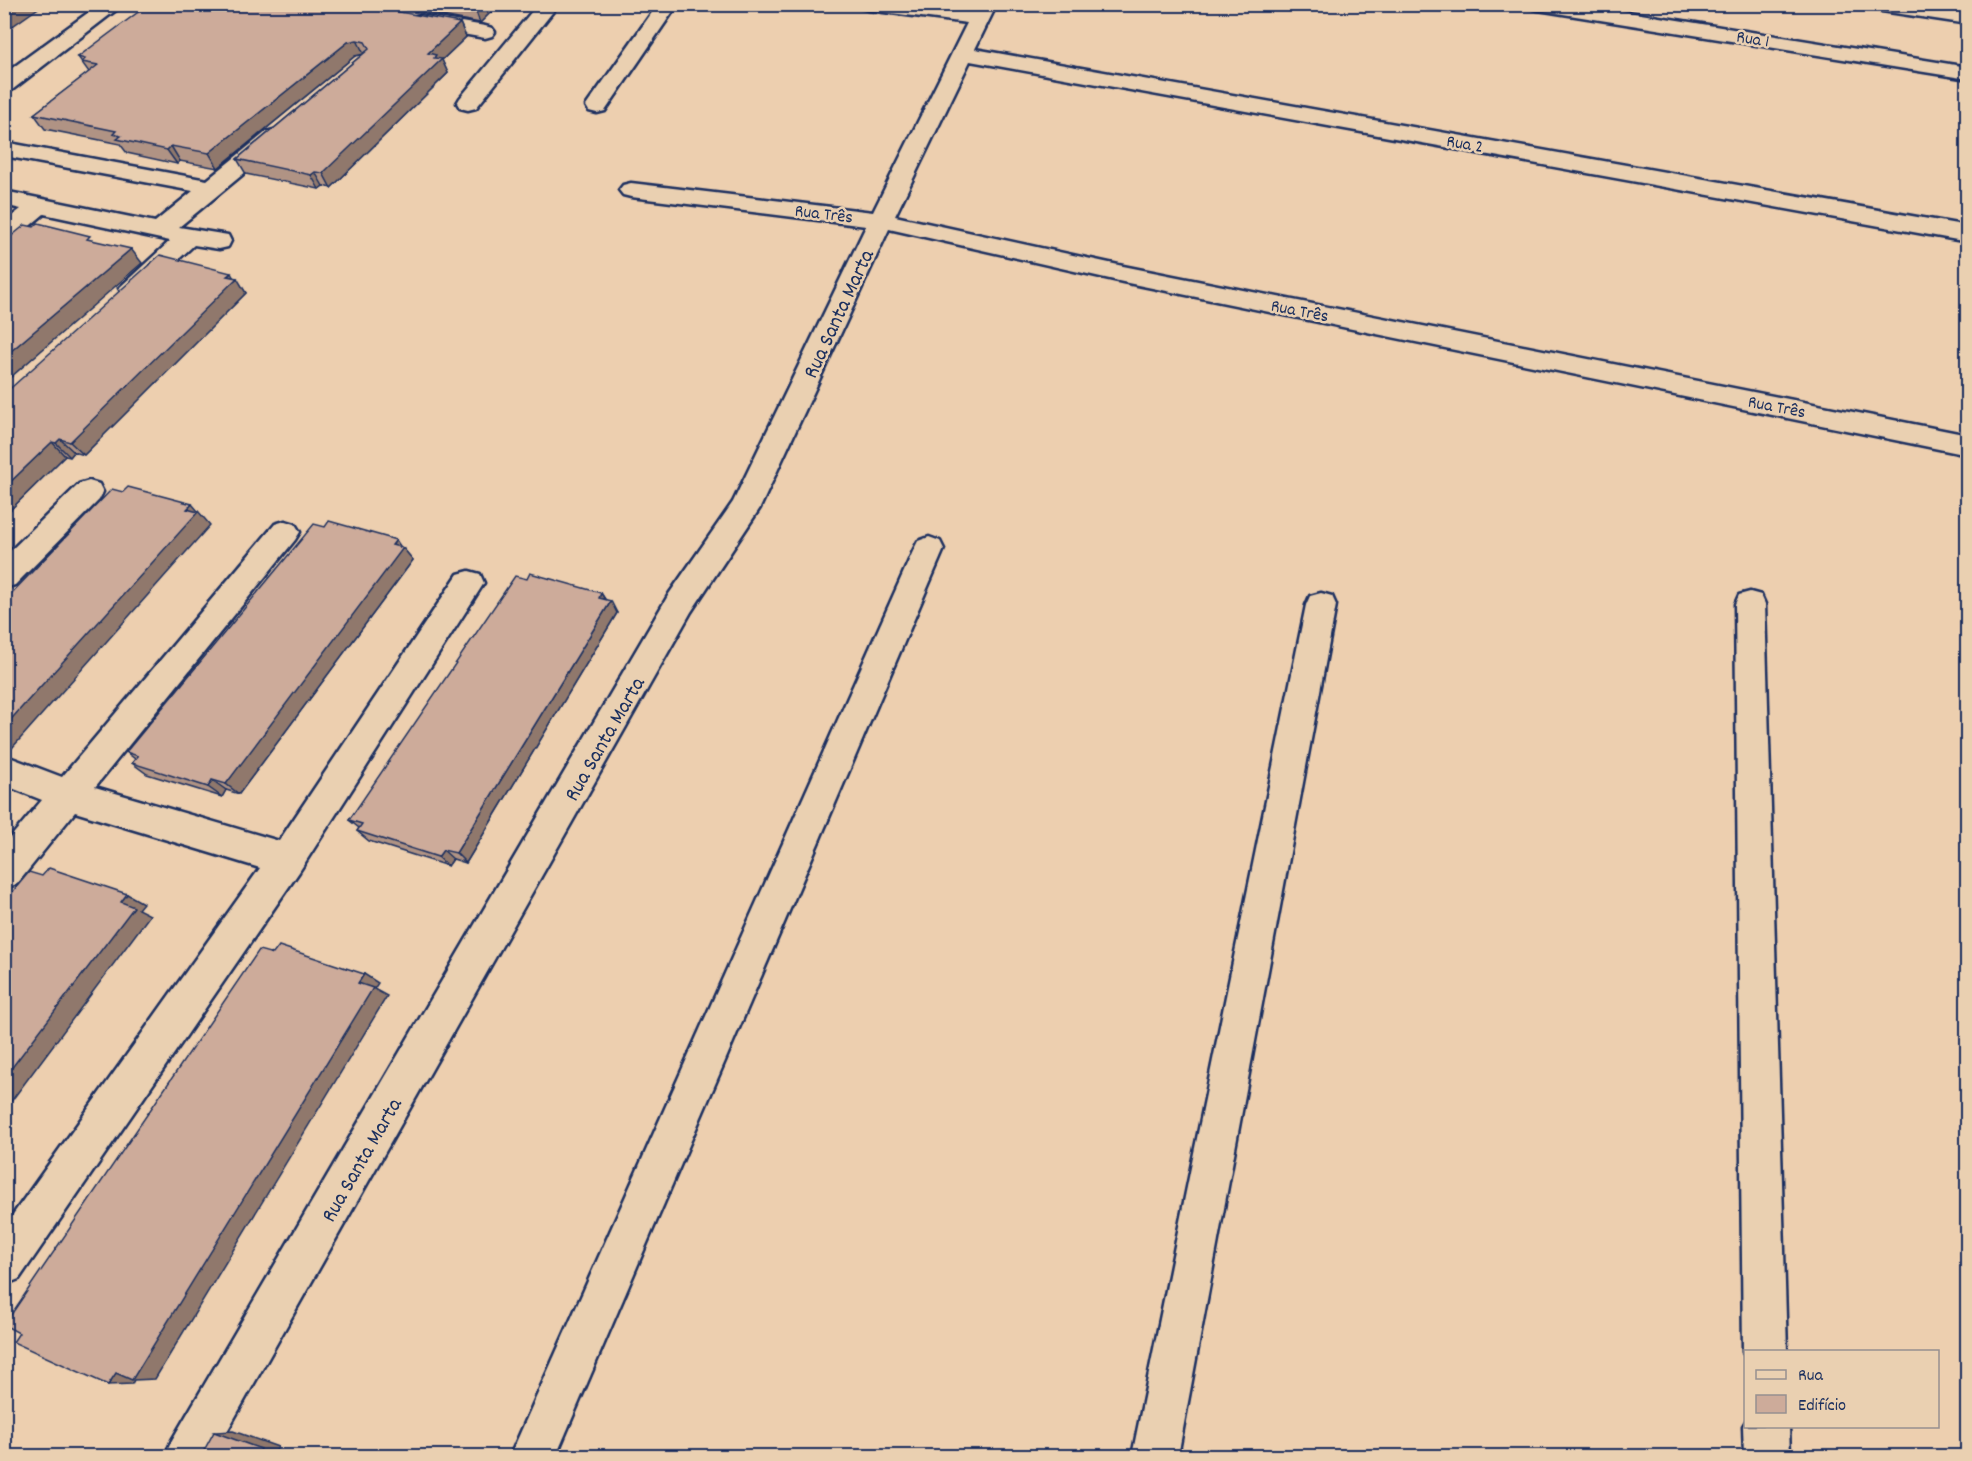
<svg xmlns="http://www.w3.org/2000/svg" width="1972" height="1461" font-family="Dekko,sans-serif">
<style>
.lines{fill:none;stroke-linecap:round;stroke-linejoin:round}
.minor-casing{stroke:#1b2f5e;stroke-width:5}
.minor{fill:#ead0b1;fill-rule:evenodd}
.wall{fill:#b09384;stroke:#1b2f5e;stroke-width:1.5}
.shaded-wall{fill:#90786c;stroke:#1b2f5e;stroke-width:1.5}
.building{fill:#cdab9a;stroke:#1b2f5e;stroke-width:1.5}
.labels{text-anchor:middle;stroke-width:5;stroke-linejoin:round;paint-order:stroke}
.far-street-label{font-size:18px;fill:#1b2f5e;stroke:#ead0b1}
.street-label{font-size:22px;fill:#1b2f5e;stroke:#ead0b1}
</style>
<rect width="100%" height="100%" fill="#edcfaf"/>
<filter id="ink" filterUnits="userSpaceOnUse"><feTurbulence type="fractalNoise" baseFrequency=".0167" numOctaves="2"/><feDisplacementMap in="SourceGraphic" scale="12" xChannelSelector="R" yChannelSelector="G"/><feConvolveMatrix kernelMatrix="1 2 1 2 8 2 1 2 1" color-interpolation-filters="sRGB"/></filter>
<g filter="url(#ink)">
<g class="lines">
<g class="minor-casing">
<g id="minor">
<polygon points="100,4 124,4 12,90 4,91 4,74"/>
<polygon points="538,4 559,4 476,108 468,110 460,108 457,103 460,98"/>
<polygon points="658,4 678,4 605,111 597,113 589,111 586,106"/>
<polygon points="858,4 917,4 973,12 977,4 997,4 975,49 1968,226 1968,242 970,61 895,216 1123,266 1968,435 1968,455 1123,282 889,229 760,508 691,612 213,1456 165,1456 172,1440 669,594 733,502 866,226 631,197 623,195 619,190 623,185 631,183 873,212 967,23 868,10 861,8"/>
<polygon points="1528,4 1579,4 1968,67 1968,79 1538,10 1531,8"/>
<polygon points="1865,4 1919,4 1968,12 1968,24 1875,10 1868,8"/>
<polygon points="419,15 485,26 492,28 495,32 492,36 485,38 412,25 409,21 412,17"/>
<polygon points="274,130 282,132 285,137 282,142 179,227 228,235 231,241 228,247 219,249 194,245 141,294 132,296 123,294 119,288 170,241 44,214 13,240 4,243 4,222 21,209 4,205 4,191 155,222 193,191 4,156 4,142 207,180 266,132"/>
<polygon points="89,481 99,484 103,492 99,500 15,585 4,588 4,557 79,484"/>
<polygon points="285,521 295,524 300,532 295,540 95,787 279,841 458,574 469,571 480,574 484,583 299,872 19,1279 4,1285 4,1227 260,868 75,812 17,884 4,888 4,845 42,800 4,785 4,755 62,777 275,524"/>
<polygon points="929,537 940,541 944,549 556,1456 510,1456 914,549 918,541"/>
<polygon points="1750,592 1761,595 1765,604 1787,1352 1746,1352 1746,1358 1743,1352 1735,604 1739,595"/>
<polygon points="1321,593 1332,596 1336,605 1178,1456 1132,1456 1306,605 1310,596"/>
<polygon points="1746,1421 1746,1426 1789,1426 1790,1456 1744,1456 1743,1426"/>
</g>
</g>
<use href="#minor" class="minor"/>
</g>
<g class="wall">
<polygon points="378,4 499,4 480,23"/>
<polygon points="460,23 466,37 442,60 448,73 331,188 323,186 319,189 246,174 237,159 363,54 355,56 218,168 180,161 177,164 127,153 120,144 45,129 34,114 89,72 78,57"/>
<polygon points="234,278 246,293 84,455 74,452 70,457 65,456 4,516 4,394"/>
<polygon points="401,547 403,548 413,560 239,794 226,790 222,797 147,774 132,763 135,759 126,752"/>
<polygon points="527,579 601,593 605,599 617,613 466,863 453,859 448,866 369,841 357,831 359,828 349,820"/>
</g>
<g class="shaded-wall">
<polygon points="14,4 44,4 4,32 4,11"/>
<polygon points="479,4 499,4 480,23 475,9"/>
<polygon points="460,23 466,37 442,60 448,73 331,188 323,173 428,53"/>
<polygon points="357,40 364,54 355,56 218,168 209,153 348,42"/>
<polygon points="171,146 180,161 177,164 167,150"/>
<polygon points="315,172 323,186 319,189 311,175"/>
<polygon points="131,249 142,263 4,383 4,357"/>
<polygon points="231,273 235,280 237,278 246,293 84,455 70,442"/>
<polygon points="60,439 74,452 70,457 56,443"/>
<polygon points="52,442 65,456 4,516 4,488"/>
<polygon points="192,504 210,525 12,748 4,743 4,727"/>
<polygon points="396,540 402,549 403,548 413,560 239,794 226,784"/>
<polygon points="601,593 608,605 599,598"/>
<polygon points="611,601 617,613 466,863 456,853"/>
<polygon points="212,780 226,790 222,797 208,787"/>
<polygon points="443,850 453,859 448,866 438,857"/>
<polygon points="127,894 143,903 138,909 150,915 4,1111 4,1078 121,902"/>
<polygon points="364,974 378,983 374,989 387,996 155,1379 134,1380 132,1384 108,1385"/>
<polygon points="233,1431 278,1447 273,1456 257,1456 214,1432"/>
</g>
<g class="building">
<polygon points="4,4 14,4 4,11"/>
<polygon points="149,4 356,4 460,23 428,53 436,55 434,58 442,59 323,173 315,172 311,175 237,159 369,49 365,42 357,40 348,42 209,153 171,146 167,150 117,139 121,136 113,134 116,131 34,114 98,65 82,62 85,59 78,57"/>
<polygon points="452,4 479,4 475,9"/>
<polygon points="38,223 90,236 87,239 131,249 4,357 4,242 25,225 34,227"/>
<polygon points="160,255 231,273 227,276 237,278 70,442 60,439 56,443 52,442 4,488 4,394"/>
<polygon points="128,487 192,504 187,509 198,512 4,727 4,601 112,489 123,492"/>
<polygon points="329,521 396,540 392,545 403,548 226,784 212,780 208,787 132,763 138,756 126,752 314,524 325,527"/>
<polygon points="530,573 601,593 599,598 611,601 456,853 443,850 438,857 357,831 362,824 349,820 515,576 527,579"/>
<polygon points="49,868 127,894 121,902 134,907 4,1078 4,902 29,872 42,876"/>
<polygon points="279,946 364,974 358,983 373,988 132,1380 116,1373 108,1385 13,1342 19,1333 4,1325 259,950 273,954"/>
<polygon points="214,1432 261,1449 257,1456 201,1456"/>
</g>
</g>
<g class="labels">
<g class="far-street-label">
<text transform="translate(1753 38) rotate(9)" y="6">Rua 1</text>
<text transform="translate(1465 143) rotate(10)" y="6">Rua 2</text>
<text transform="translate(824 213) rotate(7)" y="6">Rua Três</text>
<text transform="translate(1300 310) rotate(11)" y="6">Rua Três</text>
<text transform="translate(1777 406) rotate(11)" y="6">Rua Três</text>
</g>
<g class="street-label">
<text transform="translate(837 313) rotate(-65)" y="8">Rua Santa Marta</text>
<text transform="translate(603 738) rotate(-60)" y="8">Rua Santa Marta</text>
<text transform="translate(360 1159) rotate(-60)" y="8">Rua Santa Marta</text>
</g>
</g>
<rect width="1972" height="1461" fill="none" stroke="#ead0b1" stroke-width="24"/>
<rect x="12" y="12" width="1948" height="1437" fill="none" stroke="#1b2f5e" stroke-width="2" filter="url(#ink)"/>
<rect x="1744" y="1350" width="195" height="78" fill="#ead0b1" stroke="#979090" stroke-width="1.5"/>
<rect x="1756" y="1370" width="30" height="9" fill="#ead0b1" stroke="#979090" stroke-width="1.5"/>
<text x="1798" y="1380" font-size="18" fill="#1b2f5e">Rua</text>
<rect x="1756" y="1395" width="30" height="18" fill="#cdab9a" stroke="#979090" stroke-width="1.5"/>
<text x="1798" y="1410" font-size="18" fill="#1b2f5e">Edifício</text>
</svg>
